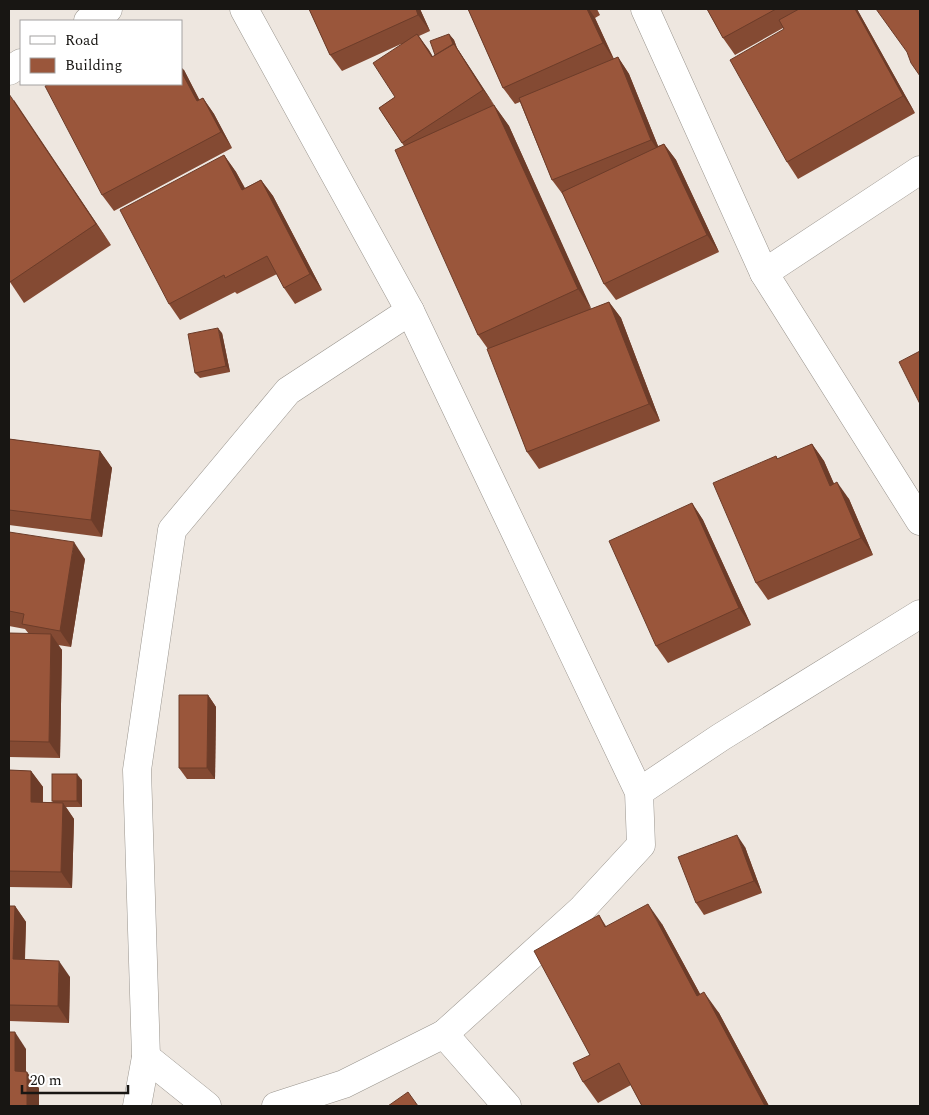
<svg xmlns="http://www.w3.org/2000/svg" width="929" height="1115" font-family="Spectral,serif">
<style>
.lines{fill:none;stroke-linecap:round;stroke-linejoin:round}
.minor-casing{stroke:#9a958e;stroke-width:29}
.minor{stroke:#fff;stroke-width:28}
.wall{fill:#844a33}
.shaded-wall{fill:#6c3c29}
.building{fill:#9a563b;stroke:#6c3c29}
</style>
<rect width="100%" height="100%" fill="#eee7e0"/>
<g class="lines">
<g class="minor-casing">
<g id="minor">
<polyline points="244,9 410,311 639,792 641,845 581,910 444,1034"/>
<polyline points="645,9 764,273 920,521"/>
<polyline points="88,21 108,9"/>
<polyline points="9,71 21,63"/>
<polyline points="764,273 920,170"/>
<polyline points="639,792 721,737 920,614"/>
<polyline points="146,1057 207,1106"/>
<polyline points="137,1106 146,1057 137,770 172,530 288,391 410,311"/>
<polyline points="276,1106 344,1084 444,1034 507,1106"/>
</g>
</g>
<use href="#minor" class="minor"/>
</g>
<g class="wall">
<polygon points="309,9 420,9 430,31 419,36 433,57 435,55 449,34 454,40 457,48 494,105 509,126 591,309 609,302 621,318 660,421 539,469 527,452 488,349 478,335 404,146 379,108 395,97 401,44 342,71 330,55"/>
<polygon points="468,9 597,9 600,15 595,18 614,59 618,57 629,74 658,146 664,144 676,160 719,252 616,300 604,284 564,196 552,180 520,102 515,104 503,88"/>
<polygon points="707,9 857,9 915,113 798,179 787,162 784,29 783,28 735,55 723,38"/>
<polygon points="184,70 199,100 203,98 214,114 232,148 114,211 102,195 181,84"/>
<polygon points="14,100 111,245 24,303 10,282"/>
<polygon points="224,155 236,172 245,188 261,180 273,196 322,290 295,304 284,288 277,274 237,294 235,292 180,320 169,304"/>
<polygon points="222,333 230,372 200,378 195,373"/>
<polygon points="9,439 100,451 112,468 102,537 9,525"/>
<polygon points="812,444 824,461 834,484 849,499 873,555 768,600 756,583 776,456 778,459"/>
<polygon points="692,503 703,520 751,625 668,663 656,646"/>
<polygon points="9,532 85,559 71,647 58,645 62,650 60,758 9,757 9,633 29,634 25,629 9,626"/>
<polygon points="208,695 216,707 215,779 187,779 179,768"/>
<polygon points="9,770 31,771 43,787 43,802 53,802 52,801 82,780 82,807 66,807 74,819 72,888 9,887"/>
<polygon points="745,847 762,893 704,915 696,903"/>
<polygon points="9,906 15,906 26,922 25,960 70,977 69,1023 9,1021"/>
<polygon points="599,915 606,926 662,924 700,994 719,1013 769,1106 642,1106 631,1085 598,1103 583,1082 590,1055"/>
</g>
<g class="shaded-wall">
<polygon points="416,9 420,9 430,31 418,15"/>
<polygon points="587,9 589,9 595,18 614,60 603,43"/>
<polygon points="855,9 857,9 915,113 903,96"/>
<polygon points="417,34 429,50 443,74 432,57"/>
<polygon points="449,34 454,40 457,48 495,106 457,55"/>
<polygon points="618,57 629,74 662,156 651,140"/>
<polygon points="181,67 184,70 209,118 197,101 181,71"/>
<polygon points="9,93 111,245 96,224"/>
<polygon points="203,98 214,114 232,148 221,132"/>
<polygon points="494,105 509,126 592,310 578,289"/>
<polygon points="664,144 676,160 719,252 707,235"/>
<polygon points="224,155 236,172 254,206 242,190"/>
<polygon points="261,180 273,196 322,290 310,274"/>
<polygon points="609,302 621,318 660,421 649,404"/>
<polygon points="218,328 222,333 230,372 226,366"/>
<polygon points="812,444 824,461 842,502 830,486"/>
<polygon points="100,451 112,468 102,537 91,520"/>
<polygon points="837,482 849,499 873,555 861,538"/>
<polygon points="692,503 703,520 751,625 739,608"/>
<polygon points="74,542 85,559 71,647 60,631"/>
<polygon points="51,634 62,650 60,758 49,742"/>
<polygon points="208,695 216,707 215,779 207,768"/>
<polygon points="31,771 43,787 42,819 31,802"/>
<polygon points="77,774 82,780 82,807 77,801"/>
<polygon points="63,803 74,819 72,888 61,872"/>
<polygon points="737,835 745,847 762,893 754,881"/>
<polygon points="648,904 662,924 712,1016 697,996"/>
<polygon points="15,906 26,922 24,976 13,959"/>
<polygon points="59,961 70,977 69,1023 58,1006"/>
<polygon points="704,992 719,1013 769,1106 765,1106"/>
<polygon points="15,1032 26,1049 26,1088 15,1071"/>
<polygon points="27,1072 39,1088 39,1106 27,1106"/>
</g>
<g class="building">
<polygon points="309,9 416,9 418,15 330,55"/>
<polygon points="468,9 587,9 603,43 503,88"/>
<polygon points="707,9 776,9 723,38"/>
<polygon points="799,9 855,9 903,96 787,162 730,60 784,29 779,20"/>
<polygon points="876,9 920,9 920,76 911,63 907,52"/>
<polygon points="417,34 432,57 454,44 483,90 402,143 379,108 395,97 373,63"/>
<polygon points="449,34 453,44 435,55 430,41"/>
<polygon points="618,57 651,140 552,180 519,98"/>
<polygon points="181,71 197,101 203,98 221,132 102,195 45,86 50,84 181,84"/>
<polygon points="9,94 96,224 10,282 9,281"/>
<polygon points="494,105 578,289 478,335 395,150"/>
<polygon points="664,144 707,235 604,284 562,192"/>
<polygon points="224,155 242,190 261,180 310,274 284,288 267,256 225,278 224,275 169,304 120,210"/>
<polygon points="609,302 649,404 527,452 487,349"/>
<polygon points="218,328 226,366 195,373 188,334"/>
<polygon points="920,351 920,404 899,362"/>
<polygon points="9,439 100,451 91,520 9,510"/>
<polygon points="812,444 830,486 837,482 861,538 756,583 713,483 776,456 777,459"/>
<polygon points="692,503 739,608 656,646 609,541"/>
<polygon points="9,532 74,542 60,631 22,624 24,614 9,611"/>
<polygon points="9,633 51,634 49,742 9,741"/>
<polygon points="179,695 208,695 207,768 179,768"/>
<polygon points="9,770 31,771 31,802 63,803 61,872 9,871"/>
<rect x="52" y="774" width="25" height="27"/>
<polygon points="737,835 754,881 696,903 678,857"/>
<polygon points="648,904 697,996 704,992 765,1106 642,1106 619,1063 583,1082 573,1063 590,1055 534,951 599,915 605,927"/>
<polygon points="9,906 15,906 13,959 59,961 58,1006 9,1005"/>
<polygon points="9,1032 15,1032 15,1071 27,1072 27,1106 9,1106"/>
<polygon points="408,1092 418,1106 388,1106"/>
</g>
<rect width="929" height="1115" fill="none" stroke="#181613" stroke-width="20"/>
<rect x="20" y="20" width="162" height="65" fill="#ffffff" stroke="#a3a2a1"/>
<rect x="30" y="36" width="25" height="8" fill="#ffffff" stroke="#a3a2a1"/>
<text x="65" y="45" font-size="15" fill="#181613">Road</text>
<rect x="30" y="58" width="25" height="15" fill="#9a563b" stroke="#a3a2a1"/>
<text x="65" y="70" font-size="15" fill="#181613">Building</text>
<path d="M22 1085v8h106v-8" fill="none" stroke="#181613" stroke-width="2.5"/>
<text x="30" y="1085" font-size="15" fill="#181613" stroke="#ffffff" stroke-width="4" paint-order="stroke">20 m</text>
</svg>
